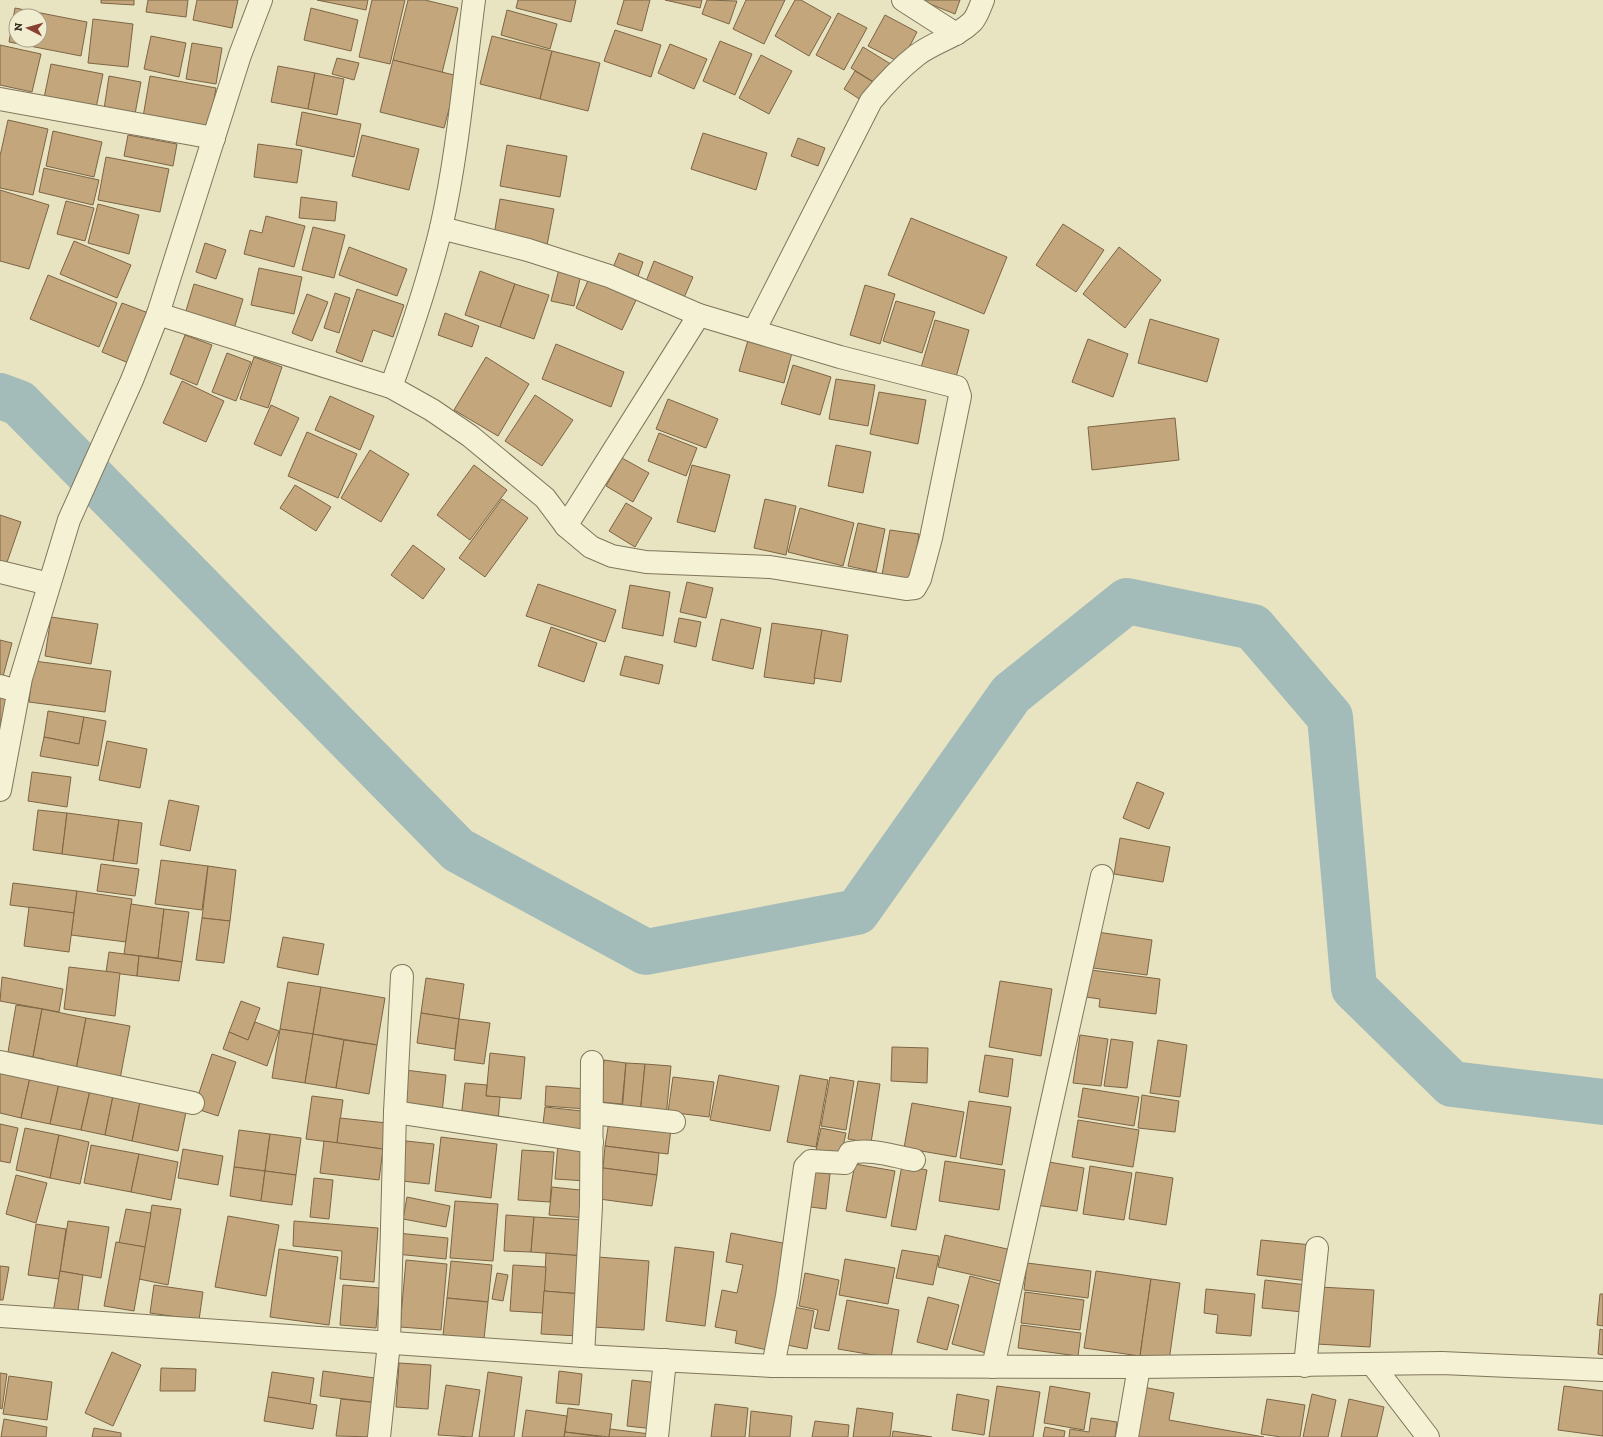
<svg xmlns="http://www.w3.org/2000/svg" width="1603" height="1437" font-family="'Zilla Slab',serif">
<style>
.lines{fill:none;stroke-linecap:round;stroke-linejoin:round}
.river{stroke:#a4bcb9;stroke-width:46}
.building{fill:#c3a67c;stroke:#7d6544;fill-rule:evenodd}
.minor-casing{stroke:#80765b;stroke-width:24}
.tertiary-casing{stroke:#80765b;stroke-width:24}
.minor{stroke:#f4f1d4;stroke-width:22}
.tertiary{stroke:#f4f1d4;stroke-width:22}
</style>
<rect width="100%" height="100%" fill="#e8e4c2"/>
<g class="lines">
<polyline class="river" points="0,396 19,403 458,850 646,952 857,912 1011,694 1127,601 1253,627 1330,717 1354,988 1452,1084 1603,1102"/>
</g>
<g class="building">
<polygon points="101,0 134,0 134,5 101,3"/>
<polygon points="148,0 188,0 186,17 146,12"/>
<polygon points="197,0 238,0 232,28 193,20"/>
<polygon points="317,0 368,0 366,10"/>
<polygon points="372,0 405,0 390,64 359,57"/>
<polygon points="408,0 425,0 458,8 442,73 393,60"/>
<polygon points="518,0 576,0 571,22 516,8"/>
<polygon points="624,0 650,0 642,31 617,24"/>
<polygon points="665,0 702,0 700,8"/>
<polygon points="707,0 737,1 729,24 702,14"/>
<polygon points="746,0 785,0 764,44 733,29"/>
<polygon points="795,0 801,0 831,17 809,56 775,36"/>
<polygon points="920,0 960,0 955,14"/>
<path d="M 15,8 L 87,22 L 81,56 L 9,42 ZM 16,16 L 40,16 L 40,40 L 16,40 Z"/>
<polygon points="311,8 358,20 351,51 304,40"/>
<polygon points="507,10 557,24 550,49 501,35"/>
<polygon points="838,13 867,28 844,70 816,55"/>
<polygon points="885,15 917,32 901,63 868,46"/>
<polygon points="93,19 133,24 128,67 88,63"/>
<polygon points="615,30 661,45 651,77 604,61"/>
<polygon points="151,36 186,43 179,77 144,69"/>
<polygon points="492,36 552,51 540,99 480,84"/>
<polygon points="720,41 752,54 735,95 703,81"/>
<polygon points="192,43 222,48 216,84 186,79"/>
<polygon points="670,44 707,59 694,89 658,73"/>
<polygon points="0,45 41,54 32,92 0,85"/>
<polygon points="863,47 894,66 882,87 851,68"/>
<polygon points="552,51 600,63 588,111 540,99"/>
<polygon points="761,55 792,71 769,114 739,98"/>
<polygon points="337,58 359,63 354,80 332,74"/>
<polygon points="393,60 458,76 444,128 380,112"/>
<polygon points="51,64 103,74 96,108 44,98"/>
<polygon points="278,66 315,73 308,109 271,102"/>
<polygon points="855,71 873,82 861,100 844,89"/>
<polygon points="315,73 344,79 337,115 308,109"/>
<polygon points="109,76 141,82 135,114 104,109"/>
<polygon points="150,76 216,88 209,129 143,117"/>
<polygon points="302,112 361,124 354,157 296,145"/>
<polygon points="8,120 48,129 33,195 0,188 0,156"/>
<polygon points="53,131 102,142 94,177 46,166"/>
<polygon points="703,133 767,153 756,190 691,169"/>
<polygon points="128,135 177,144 173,166 124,156"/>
<polygon points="362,135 419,149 409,190 352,176"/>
<polygon points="798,138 825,148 818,166 791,156"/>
<polygon points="258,144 302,150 297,183 254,177"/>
<polygon points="507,145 567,156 560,197 500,186"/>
<polygon points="106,157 169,169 160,212 98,200"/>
<polygon points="44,168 99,180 93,205 39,192"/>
<polygon points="0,190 49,205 29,269 0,261"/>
<polygon points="301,197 337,202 335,221 299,218"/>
<polygon points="500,199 554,209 547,245 494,235"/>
<polygon points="66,201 94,208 85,241 57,234"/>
<polygon points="98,204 139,215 129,254 88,243"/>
<polygon points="266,216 305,226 294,267 244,254 250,230 262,233"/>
<polygon points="911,218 1007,257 984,314 888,275"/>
<polygon points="1063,224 1104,250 1076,292 1036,265"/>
<polygon points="313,227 345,235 334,278 302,270"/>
<polygon points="74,241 131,265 117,298 60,274"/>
<polygon points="205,243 226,250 216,279 196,272"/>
<polygon points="349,247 407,269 397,296 339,275"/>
<polygon points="1119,247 1161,280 1125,328 1083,294"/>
<polygon points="619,253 643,262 637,279 612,270"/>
<polygon points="654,261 693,277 683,300 645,284"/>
<polygon points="259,268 302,277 294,314 251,305"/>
<polygon points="559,269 581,274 574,306 551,301"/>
<polygon points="480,271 515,284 500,327 465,315"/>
<polygon points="48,275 117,303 99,347 30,319"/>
<polygon points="590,276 637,298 622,330 576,308"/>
<polygon points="194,284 243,299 234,329 185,314"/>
<polygon points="515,284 549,295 534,339 500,327"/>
<polygon points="865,285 895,294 880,344 850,335"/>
<polygon points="357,289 404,305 393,337 373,330 362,362 336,352"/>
<polygon points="335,293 350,298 339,333 324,328"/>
<polygon points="307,294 328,302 312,341 292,333"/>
<polygon points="896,301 935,312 922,353 883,341"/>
<polygon points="122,303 151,314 131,364 102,352"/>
<polygon points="445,313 479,326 472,347 438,335"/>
<polygon points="1150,319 1219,339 1207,382 1138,363"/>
<polygon points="935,320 969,330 955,381 920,371"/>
<polygon points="185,335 212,345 197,385 170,374"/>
<polygon points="749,337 793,349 784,383 739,371"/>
<polygon points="1088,339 1128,354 1113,397 1072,382"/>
<polygon points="556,344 624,372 611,407 542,379"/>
<polygon points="227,353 251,362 236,401 212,392"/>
<polygon points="254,357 282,367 268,408 240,399"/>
<polygon points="486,357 529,384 498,436 454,410"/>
<polygon points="793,365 831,377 820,415 781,404"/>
<polygon points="836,379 875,385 868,426 829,419"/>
<polygon points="182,381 224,401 206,442 163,423"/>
<polygon points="879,392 926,400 918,444 870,434"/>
<polygon points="535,395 573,420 542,466 505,441"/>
<polygon points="330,396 374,416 360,450 315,430"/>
<polygon points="668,399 718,419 706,448 656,429"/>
<polygon points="271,405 299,418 281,456 254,444"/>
<polygon points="1175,418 1179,460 1092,470 1088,427"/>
<polygon points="307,432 357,454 338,498 288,476"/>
<polygon points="659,433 697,448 686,476 648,461"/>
<polygon points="836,445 871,452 863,493 828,486"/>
<polygon points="370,450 409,474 381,522 341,498"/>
<polygon points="622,458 649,473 633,502 606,486"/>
<polygon points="474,465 507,490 470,540 437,515"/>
<polygon points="692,465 730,475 715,532 677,522"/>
<polygon points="295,485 331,507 316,531 280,508"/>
<polygon points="502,499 528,518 485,577 459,558"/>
<polygon points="765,499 796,506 786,555 754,548"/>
<polygon points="626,503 652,518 635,547 609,531"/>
<polygon points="800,508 854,523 843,566 788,552"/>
<polygon points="0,515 21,522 5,568 0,566"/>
<polygon points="858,523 885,529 876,572 848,566"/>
<polygon points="890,530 919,534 912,580 882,575"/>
<polygon points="413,545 445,569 423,599 391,575"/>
<polygon points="687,582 713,588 706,618 680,612"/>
<polygon points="538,584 616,610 605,642 526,616"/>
<polygon points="630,585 670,592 663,636 622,628"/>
<polygon points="51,617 98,624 91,664 45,656"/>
<polygon points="679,618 701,622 696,647 674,642"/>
<polygon points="721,619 761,628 753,669 712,660"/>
<polygon points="772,623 822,630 814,684 764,677"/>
<polygon points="551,627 597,643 584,682 538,666"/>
<polygon points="822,630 848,635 841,682 814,678"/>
<polygon points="0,640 12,643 2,680 0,679"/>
<polygon points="625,656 663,665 659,684 620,675"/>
<polygon points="34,661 111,671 105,712 29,702"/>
<polygon points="0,696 10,697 0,733"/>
<polygon points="48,711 84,717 79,744 44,737"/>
<polygon points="84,717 106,721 98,766 40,756 44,737 79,744"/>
<polygon points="107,741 147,749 140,788 99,780"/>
<polygon points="32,772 71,777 67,807 28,801"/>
<polygon points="1137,782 1164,793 1149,829 1123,818"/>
<polygon points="169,800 199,806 190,851 160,845"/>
<polygon points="38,810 67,813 62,854 33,850"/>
<polygon points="67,813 119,820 113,861 62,854"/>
<polygon points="119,820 142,823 137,864 113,861"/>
<polygon points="1120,838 1170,847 1163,882 1114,874"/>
<polygon points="161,860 208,866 202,910 155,904"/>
<polygon points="101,864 139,869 135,896 97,891"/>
<polygon points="208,866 236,870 230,921 202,918"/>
<polygon points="13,883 77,891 74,913 10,905"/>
<polygon points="77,891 132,899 126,942 71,935"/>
<polygon points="131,904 164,909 158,958 124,954"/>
<polygon points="29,907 74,913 69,952 24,946"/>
<polygon points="164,909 189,912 182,962 158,958"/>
<polygon points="202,918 230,921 224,963 196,960"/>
<polygon points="1097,932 1152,940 1147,975 1093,968"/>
<polygon points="283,937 324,944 318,975 277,967"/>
<polygon points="109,952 139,956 137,976 106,972"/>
<polygon points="139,956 182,962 179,981 137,976"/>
<polygon points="69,967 120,973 115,1016 64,1009"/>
<polygon points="1083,969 1160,979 1156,1014 1099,1007 1100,999 1079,996"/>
<polygon points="2,977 63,989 59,1012 0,1001"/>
<polygon points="426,978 464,984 459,1019 421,1013"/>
<polygon points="1000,981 1052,989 1041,1056 989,1047"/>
<polygon points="288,982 321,987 313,1034 280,1029"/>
<polygon points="321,987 385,998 377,1045 313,1034"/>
<polygon points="241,1001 260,1008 248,1040 229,1032"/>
<polygon points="16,1005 42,1009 33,1057 8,1052"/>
<polygon points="42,1009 86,1018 76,1070 43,1064 44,1059 33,1057"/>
<polygon points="421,1013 459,1019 455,1049 417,1043"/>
<polygon points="86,1018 130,1026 120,1079 76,1070"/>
<polygon points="459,1019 490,1023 484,1064 454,1060"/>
<polygon points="255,1022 279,1031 267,1066 223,1049 229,1032 248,1040"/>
<polygon points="280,1029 313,1034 305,1083 272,1078"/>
<polygon points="313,1034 344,1040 336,1088 305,1083"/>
<polygon points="1080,1035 1108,1039 1101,1086 1073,1083"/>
<polygon points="1111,1039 1133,1042 1127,1088 1104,1086"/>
<polygon points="344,1040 377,1045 369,1094 336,1088"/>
<polygon points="1158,1040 1187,1045 1180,1097 1150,1093"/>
<polygon points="892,1047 928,1048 927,1083 891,1081"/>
<polygon points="490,1053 525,1057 521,1099 486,1096"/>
<polygon points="212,1054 236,1062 218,1116 194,1108"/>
<polygon points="985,1055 1013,1059 1008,1097 979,1092"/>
<polygon points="604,1060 626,1063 622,1104 600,1102"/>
<polygon points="626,1063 645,1064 640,1115 622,1113"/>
<polygon points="645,1064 671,1066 666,1117 640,1115"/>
<polygon points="0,1067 31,1073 21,1118 0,1113"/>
<polygon points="405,1070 446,1075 442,1113 400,1108"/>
<polygon points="31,1073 60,1079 50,1124 21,1118"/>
<polygon points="719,1075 779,1086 770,1131 710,1120"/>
<polygon points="800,1075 828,1080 816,1147 787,1142"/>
<polygon points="673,1077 714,1082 709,1117 668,1112"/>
<polygon points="830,1077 854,1081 846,1130 821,1126"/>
<polygon points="60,1079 91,1086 81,1130 50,1124"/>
<polygon points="858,1081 880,1084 871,1143 848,1139"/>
<polygon points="465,1083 487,1085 486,1096 500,1097 498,1122 461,1118"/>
<polygon points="91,1086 114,1091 105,1135 81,1130"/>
<polygon points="546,1086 588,1089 586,1109 545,1106"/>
<polygon points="1083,1088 1139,1097 1134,1126 1078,1117"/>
<polygon points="114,1091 141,1097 132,1141 105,1135"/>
<polygon points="1142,1095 1179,1101 1175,1132 1138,1128"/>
<polygon points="312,1096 343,1100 337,1143 306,1139"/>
<polygon points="141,1097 187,1107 178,1151 132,1141"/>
<polygon points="969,1101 1011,1107 1002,1165 960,1158"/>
<polygon points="912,1103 964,1112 956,1157 904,1148"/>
<polygon points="545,1107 591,1112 589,1137 542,1132"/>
<polygon points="340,1118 387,1123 383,1149 337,1143"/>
<polygon points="1078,1120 1139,1130 1133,1167 1072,1157"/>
<polygon points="609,1121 671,1129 668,1154 605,1146"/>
<polygon points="0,1124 18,1128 10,1163 0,1161"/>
<polygon points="25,1128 59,1135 50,1178 16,1170"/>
<polygon points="821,1128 846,1133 840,1160 815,1155"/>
<polygon points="239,1130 270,1134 265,1171 234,1167"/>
<polygon points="270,1134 301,1138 296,1175 265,1171"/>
<polygon points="59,1135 89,1142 80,1184 50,1178"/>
<polygon points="441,1137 497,1144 491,1198 435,1191"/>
<polygon points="324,1141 383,1149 379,1180 320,1173"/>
<polygon points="406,1141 434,1144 429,1184 402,1181"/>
<polygon points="558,1143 589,1146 587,1181 555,1179"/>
<polygon points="91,1145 139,1154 131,1192 84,1183"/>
<polygon points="605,1146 659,1153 657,1175 603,1168"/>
<polygon points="183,1149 223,1156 218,1185 178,1178"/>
<polygon points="522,1150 554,1152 550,1202 518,1200"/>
<polygon points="139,1154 178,1162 171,1200 131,1192"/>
<polygon points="945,1161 1005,1170 999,1210 939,1201"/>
<polygon points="1043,1161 1084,1168 1077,1211 1036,1205"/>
<polygon points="855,1164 895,1171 886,1218 846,1211"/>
<polygon points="902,1165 927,1170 916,1230 891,1226"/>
<polygon points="1090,1166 1132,1173 1124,1220 1083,1214"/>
<polygon points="234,1167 265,1171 261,1201 230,1196"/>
<polygon points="603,1168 657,1175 652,1206 599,1199"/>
<polygon points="265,1171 296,1175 292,1205 261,1201"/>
<polygon points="807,1171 830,1174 826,1209 803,1206"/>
<polygon points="1136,1172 1173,1178 1166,1225 1129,1219"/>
<polygon points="16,1175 47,1183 36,1223 6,1214"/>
<polygon points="314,1178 333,1180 329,1219 310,1217"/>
<polygon points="552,1187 589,1191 587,1218 549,1215"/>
<polygon points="407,1197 450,1206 446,1227 403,1219"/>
<polygon points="455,1201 498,1204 493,1261 450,1258"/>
<polygon points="152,1205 181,1209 168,1285 139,1279"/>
<polygon points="126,1209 151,1213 145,1247 119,1243"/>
<polygon points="506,1215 534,1217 531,1252 504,1251"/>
<polygon points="228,1216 279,1225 266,1296 215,1287"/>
<polygon points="534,1217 587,1220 584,1256 531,1252"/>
<polygon points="68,1221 109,1227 101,1278 60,1271"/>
<polygon points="294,1221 378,1228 374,1282 340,1279 342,1251 293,1246"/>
<polygon points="36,1224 66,1229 59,1279 28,1275"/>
<polygon points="397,1233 448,1238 446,1259 396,1254"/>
<polygon points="731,1233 793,1245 772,1351 735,1343 737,1331 715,1327 722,1290 737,1293 743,1265 726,1262"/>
<polygon points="945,1235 1016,1251 1009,1283 938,1267"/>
<polygon points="1261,1240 1312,1245 1309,1281 1257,1275"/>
<polygon points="116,1242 145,1247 134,1311 104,1306"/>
<polygon points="675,1247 714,1252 705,1326 666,1321"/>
<polygon points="279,1249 338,1257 329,1325 270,1317"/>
<polygon points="902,1250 939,1256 933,1285 896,1278"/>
<polygon points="546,1253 584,1256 582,1294 544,1291"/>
<polygon points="598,1257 649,1261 644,1330 593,1327"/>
<polygon points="845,1259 895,1268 888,1304 839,1295"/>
<polygon points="406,1260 447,1264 441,1330 400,1327"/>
<polygon points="451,1261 492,1265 488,1302 447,1298"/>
<polygon points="1027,1263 1091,1271 1088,1298 1024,1290"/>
<polygon points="513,1265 546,1267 543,1313 510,1311"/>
<polygon points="0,1266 9,1267 3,1300 0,1300"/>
<polygon points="60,1271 83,1275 77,1317 53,1313"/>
<polygon points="1096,1271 1151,1279 1140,1356 1084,1348"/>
<polygon points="497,1273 508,1275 503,1301 492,1299"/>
<polygon points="805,1273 839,1280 829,1331 814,1328 818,1310 799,1306"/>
<polygon points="970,1276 1004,1285 986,1353 952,1344"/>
<polygon points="1151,1279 1180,1283 1169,1361 1140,1356"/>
<polygon points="1265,1280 1307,1285 1303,1312 1262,1308"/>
<polygon points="154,1285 203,1292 199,1320 150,1313"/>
<polygon points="343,1285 380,1288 376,1328 340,1325"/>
<polygon points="1320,1287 1374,1290 1370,1347 1316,1344"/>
<polygon points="1206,1289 1255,1294 1251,1336 1216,1333 1218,1315 1204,1313"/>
<polygon points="544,1291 582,1294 579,1336 541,1334"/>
<polygon points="1025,1292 1084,1300 1080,1330 1021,1323"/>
<polygon points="1600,1294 1603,1294 1603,1326 1597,1325"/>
<polygon points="928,1297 959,1305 947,1350 917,1342"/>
<polygon points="447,1298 488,1302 484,1339 443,1335"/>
<polygon points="847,1300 899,1310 891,1358 838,1349"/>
<polygon points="789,1306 814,1311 807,1349 782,1344"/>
<polygon points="1021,1325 1081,1333 1078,1356 1018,1348"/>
<polygon points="1600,1329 1603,1330 1603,1355 1598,1354"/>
<polygon points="112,1352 141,1365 113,1426 85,1413"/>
<polygon points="399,1363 431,1365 428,1409 396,1407"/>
<polygon points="161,1368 196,1369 195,1391 160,1391"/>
<polygon points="323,1371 382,1379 379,1403 320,1396"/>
<polygon points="559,1371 582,1374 579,1405 556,1403"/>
<polygon points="272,1372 314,1378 310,1404 268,1397"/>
<polygon points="488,1372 522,1377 514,1437 479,1437"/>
<polygon points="0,1373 7,1374 2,1409 0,1408"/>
<polygon points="9,1376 52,1382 47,1420 3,1414"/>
<polygon points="632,1380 659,1383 654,1429 627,1426"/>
<polygon points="446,1385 480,1390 472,1437 438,1435"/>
<polygon points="997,1386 1040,1392 1033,1437 989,1437"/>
<polygon points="1050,1386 1090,1393 1084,1430 1044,1423"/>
<polygon points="1564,1386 1603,1391 1603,1436 1558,1430"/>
<polygon points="1143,1387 1174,1393 1169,1420 1264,1437 1134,1437"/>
<polygon points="957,1394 989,1400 984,1435 952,1430"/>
<polygon points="1312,1394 1336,1400 1328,1437 1303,1437"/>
<polygon points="268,1397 317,1405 313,1429 264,1421"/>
<polygon points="341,1399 379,1403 374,1437 336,1436"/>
<polygon points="1267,1399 1305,1405 1300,1437 1281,1437 1261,1434"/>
<polygon points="1349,1399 1384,1407 1377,1437 1341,1437"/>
<polygon points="715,1404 748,1408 745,1437 711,1437"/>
<polygon points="568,1408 612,1414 609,1437 565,1432"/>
<polygon points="857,1408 893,1413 890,1437 853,1437"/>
<polygon points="526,1410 567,1416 564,1437 522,1437"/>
<polygon points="751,1411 792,1416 790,1437 749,1437"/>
<polygon points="1091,1418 1117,1422 1115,1437 1069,1437 1070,1429 1089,1432"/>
<polygon points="4,1419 47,1427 46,1437 1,1437"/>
<polygon points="815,1421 849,1425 848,1437 812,1437"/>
<polygon points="1045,1427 1065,1431 1064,1437 1043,1437"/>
<polygon points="94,1428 121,1433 121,1437 92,1437"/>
<polygon points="610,1429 650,1434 650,1437 609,1437"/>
<polygon points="893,1431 932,1437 892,1437"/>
<polygon points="565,1432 602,1437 564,1437"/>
</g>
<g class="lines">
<g class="minor-casing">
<g id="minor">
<polyline points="903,0 956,34"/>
<polyline points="0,99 214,138"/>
<polyline points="158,314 391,387 432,410 470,436 545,498 566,526 591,547 612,556 646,562 770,567 906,589 915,588 920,579 931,538 960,396 957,387 840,357 699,315 609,276 528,250 441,228"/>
<path d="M 754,331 L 871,101 C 885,84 899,69 917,55 C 934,42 957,37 972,22 C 977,17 980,7 983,0"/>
<path d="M 391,387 C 410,335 428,282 441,228 C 458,153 464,76 474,0"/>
<polyline points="566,526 699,315"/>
<polyline points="0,572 49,584"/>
<polyline points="0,686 18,691"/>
<polyline points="0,790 21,678 69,520 132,380 158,314 240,55 261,0"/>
<polyline points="0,1062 193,1103"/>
<polyline points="395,1112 592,1142"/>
<polyline points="592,1113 674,1122"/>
<polyline points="583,1356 591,1206 592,1062"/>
<polyline points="1372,1364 1428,1437"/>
<path d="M 773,1366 L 787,1296 L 805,1167 L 811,1161 L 845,1163 L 850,1153 C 870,1148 893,1156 914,1160"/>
<polyline points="1305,1366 1317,1248"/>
<polyline points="993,1367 1102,876"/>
<polyline points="379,1437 389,1343 395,1112 402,976"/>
<polyline points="657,1437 665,1360"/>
<polyline points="1127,1437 1139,1367"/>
</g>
</g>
<g class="tertiary-casing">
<polyline id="tertiary" points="0,1316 583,1356 773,1366 1139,1367 1442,1363 1603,1370"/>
</g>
<use href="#minor" class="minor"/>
<use href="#tertiary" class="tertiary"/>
</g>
<g transform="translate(28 28) rotate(276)"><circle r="19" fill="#f1edd1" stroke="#a59f89"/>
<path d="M0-3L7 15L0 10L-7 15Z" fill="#894132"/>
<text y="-6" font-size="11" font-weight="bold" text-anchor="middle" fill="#322b1e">N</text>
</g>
</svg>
